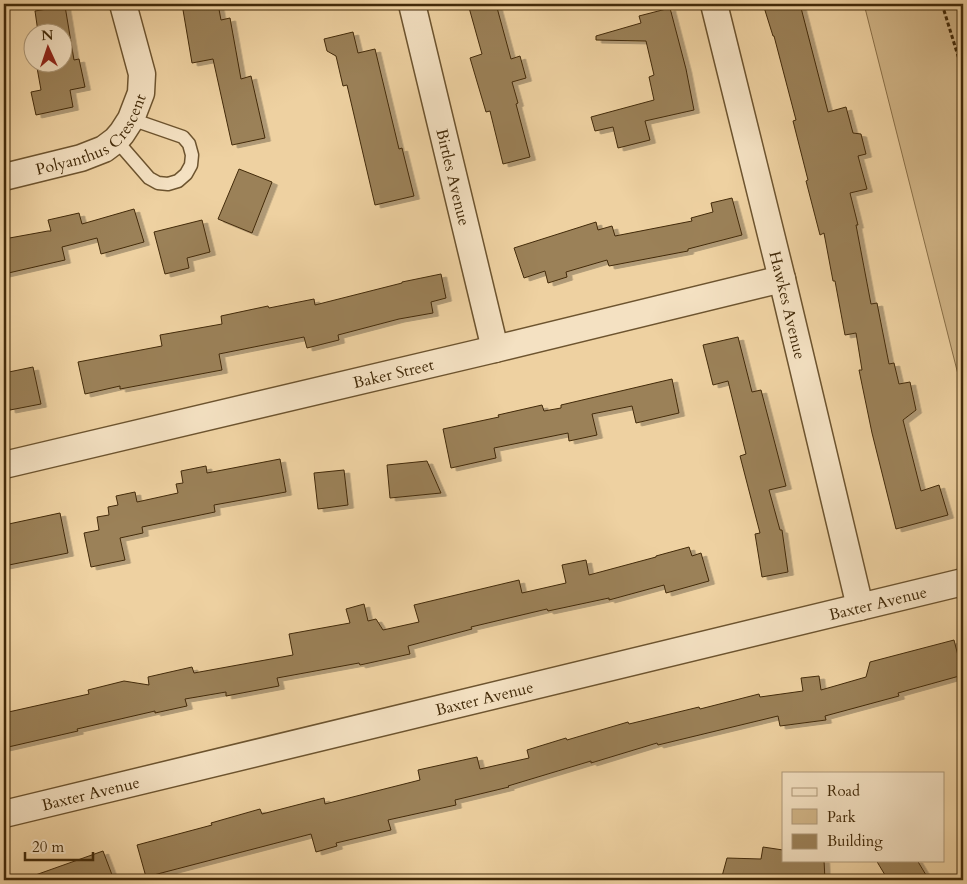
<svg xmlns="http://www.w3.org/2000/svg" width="967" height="884" font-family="Cardo,serif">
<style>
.green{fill:#d1b587;stroke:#8a7048}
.building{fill:#9b8158;stroke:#422a09;filter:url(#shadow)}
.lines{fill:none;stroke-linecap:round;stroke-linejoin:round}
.service-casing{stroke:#6d542f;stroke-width:15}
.minor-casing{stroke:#6d542f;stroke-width:29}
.path{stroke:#422a09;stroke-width:3;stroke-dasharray:4 2.5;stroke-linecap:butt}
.service{stroke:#f4e1c2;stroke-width:12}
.minor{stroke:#f4e1c2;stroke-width:26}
.labels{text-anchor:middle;stroke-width:5;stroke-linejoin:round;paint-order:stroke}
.street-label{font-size:16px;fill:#422a09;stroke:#f4e1c2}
</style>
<defs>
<filter id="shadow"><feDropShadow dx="5.5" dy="3" stdDeviation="0" flood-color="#0004"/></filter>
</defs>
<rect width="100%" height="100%" fill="#eed1a1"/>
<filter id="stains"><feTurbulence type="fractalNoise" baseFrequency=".004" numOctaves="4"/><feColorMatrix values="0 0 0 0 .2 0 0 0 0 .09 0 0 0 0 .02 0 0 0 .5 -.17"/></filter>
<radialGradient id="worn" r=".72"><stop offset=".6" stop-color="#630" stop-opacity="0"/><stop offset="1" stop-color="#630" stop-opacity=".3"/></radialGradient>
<polygon class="green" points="864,4 963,4 963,394"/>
<g class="building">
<polygon points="182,4 218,4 221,20 230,18 241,79 251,76 265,138 232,145 213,59 192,63"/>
<polygon points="468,4 496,4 511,59 520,56 526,78 512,82 518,103 516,104 530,157 503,164 490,111 486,112 470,58 482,54"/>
<polygon points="763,4 800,4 828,112 846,107 853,133 861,134 866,154 858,156 867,189 850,193 858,225 856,225 871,304 877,303 889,364 894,363 899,384 910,382 916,410 903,420 921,491 939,485 948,515 896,529 872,433 859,370 862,370 856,333 845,335 835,281 833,281 824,233 820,235 806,181 808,180 793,121 796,120 774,36 773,36"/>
<polygon points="65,6 74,60 79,59 85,87 70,90 73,107 36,115 31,92 41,90 36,62 62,62 62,32 38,32 35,11"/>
<polygon points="670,8 686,69 694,110 645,121 650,140 618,148 613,127 595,131 591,117 654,100 649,77 654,75 646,41 596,40 596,36 641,23 639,16"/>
<polygon points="353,32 358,53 375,49 399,149 402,148 414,196 375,205 347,85 343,86 336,56 327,51 324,39"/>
<polygon points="239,169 272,182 252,233 218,219"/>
<polygon points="732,198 742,235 688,249 688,251 609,266 607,260 566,272 567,277 548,283 545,271 524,278 514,248 596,222 598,230 612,226 615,236 692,221 691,218 713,212 711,203"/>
<polygon points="134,209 144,242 101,254 97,238 62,247 65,260 4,274 4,239 48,231 51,231 48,220 79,213 82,224"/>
<polygon points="202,220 210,252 187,258 189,268 165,274 154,232"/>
<polygon points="441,274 446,298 431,302 433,313 399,319 338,335 339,340 307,348 304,337 219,354 222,370 120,389 120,386 85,394 78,362 162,346 160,335 222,324 221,316 268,306 269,308 314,299 315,305 402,283 402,282"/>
<polygon points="738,337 752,392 761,390 786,486 769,490 780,530 782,530 788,572 762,577 755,534 760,533 740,456 746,454 728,381 713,385 703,345"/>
<polygon points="33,367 41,404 10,410 4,380 4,373"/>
<polygon points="672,379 679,413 636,423 632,406 592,414 597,435 569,441 568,433 494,448 496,458 451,468 443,429 499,417 498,415 542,405 544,411 561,408 561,405"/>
<polygon points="280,459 286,492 214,505 215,512 142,527 143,533 120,538 125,560 91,567 84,533 99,530 97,517 109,515 108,507 118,505 116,496 135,492 137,502 178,493 176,484 183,483 181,471 206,466 207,473"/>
<polygon points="427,461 441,493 390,498 387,465"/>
<polygon points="344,470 348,505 318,509 314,473"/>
<polygon points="60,513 68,553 4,566 4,525"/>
<polygon points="689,547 692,556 701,553 709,581 666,593 664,585 609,600 609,598 548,611 547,609 471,627 472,629 408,646 410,654 360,665 359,663 277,678 279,686 226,696 226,692 185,699 187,706 155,713 155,711 77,729 78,731 4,748 4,713 89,694 88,690 124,681 149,685 148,677 192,667 194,673 293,655 289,634 350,623 346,609 364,604 368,621 376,619 383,630 419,622 414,605 519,580 522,593 566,583 562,565 586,560 589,575 656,557 656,556"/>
<polygon points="954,640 963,675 898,693 899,696 825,716 826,720 780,726 778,716 658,745 657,743 591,763 591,761 508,786 509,787 455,800 456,805 388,820 391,830 336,843 337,846 316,852 311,834 146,877 137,845 212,825 211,823 260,809 262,814 324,798 325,804 420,780 418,770 477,757 480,769 529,758 527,750 566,738 567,740 628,722 629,724 699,707 700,709 759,694 760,697 803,691 801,678 819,676 821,690 866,677 870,662"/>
<polygon points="763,847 783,850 783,860 824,860 825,880 791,878 786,880 721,880 727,858 761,859"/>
<polygon points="103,851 114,880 27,880 27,878"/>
<polygon points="876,860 917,860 929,880 888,880"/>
</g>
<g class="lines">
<g class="service-casing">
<polyline id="service" points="116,140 149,178 158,183 168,184 178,181 186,174 191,165 192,155 189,144 183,137 131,119"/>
</g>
<g class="minor-casing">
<g id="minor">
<path id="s1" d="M 412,4 L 495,349"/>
<path id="s2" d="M 714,4 L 782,279 L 860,607"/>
<path id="s3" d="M 4,177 L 81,158 L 104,149 L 116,140 L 122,133 L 131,119 L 141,93 L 142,74 L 123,4"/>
<path id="s4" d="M 4,465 L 495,349 L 782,279"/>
<path id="s5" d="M 4,814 L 963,582"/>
</g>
</g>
<polyline class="path" points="942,4 963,72"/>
<use href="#service" class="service"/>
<use href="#minor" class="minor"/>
</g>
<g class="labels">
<g class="street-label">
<text dy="6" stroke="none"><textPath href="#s3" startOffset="102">Polyanthus Crescent</textPath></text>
<text dy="6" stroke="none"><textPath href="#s1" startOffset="178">Birtles Avenue</textPath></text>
<text dy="6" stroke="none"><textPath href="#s2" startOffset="310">Hawkes Avenue</textPath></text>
<text dy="6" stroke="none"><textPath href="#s4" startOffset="400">Baker Street</textPath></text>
<text dy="6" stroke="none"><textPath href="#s5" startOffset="899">Baxter Avenue</textPath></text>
<text dy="6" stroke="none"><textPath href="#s5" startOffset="494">Baxter Avenue</textPath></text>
<text dy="6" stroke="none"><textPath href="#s5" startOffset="89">Baxter Avenue</textPath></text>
</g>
</g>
<rect width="967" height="884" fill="none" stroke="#eed1a1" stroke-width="20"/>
<rect x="5" y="5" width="957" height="874" fill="none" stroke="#422a09" stroke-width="2.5"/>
<rect x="10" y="10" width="947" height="864" fill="none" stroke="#422a09"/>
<rect x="782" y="772" width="162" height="90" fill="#f4e1c2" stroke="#ad9878"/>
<rect x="792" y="788" width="25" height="8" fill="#f4e1c2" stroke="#ad9878"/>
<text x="827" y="796" font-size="15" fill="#422a09">Road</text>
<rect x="792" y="809" width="25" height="15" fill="#d1b587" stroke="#ad9878"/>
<text x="827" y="822" font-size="15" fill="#422a09">Park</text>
<rect x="792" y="834" width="25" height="15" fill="#9b8158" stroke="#ad9878"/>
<text x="827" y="846" font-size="15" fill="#422a09">Building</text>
<g transform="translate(48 48) rotate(357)"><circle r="24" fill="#f4e1c2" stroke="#ad9878"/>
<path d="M0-4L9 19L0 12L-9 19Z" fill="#8f2418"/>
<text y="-8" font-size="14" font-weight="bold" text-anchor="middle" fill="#422a09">N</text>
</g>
<path d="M25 852v8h68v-8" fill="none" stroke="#422a09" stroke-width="2.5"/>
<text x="32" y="852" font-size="15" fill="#422a09" stroke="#f4e1c2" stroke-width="4" paint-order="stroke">20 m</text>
<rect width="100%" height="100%" filter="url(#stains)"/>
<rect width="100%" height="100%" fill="url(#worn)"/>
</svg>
